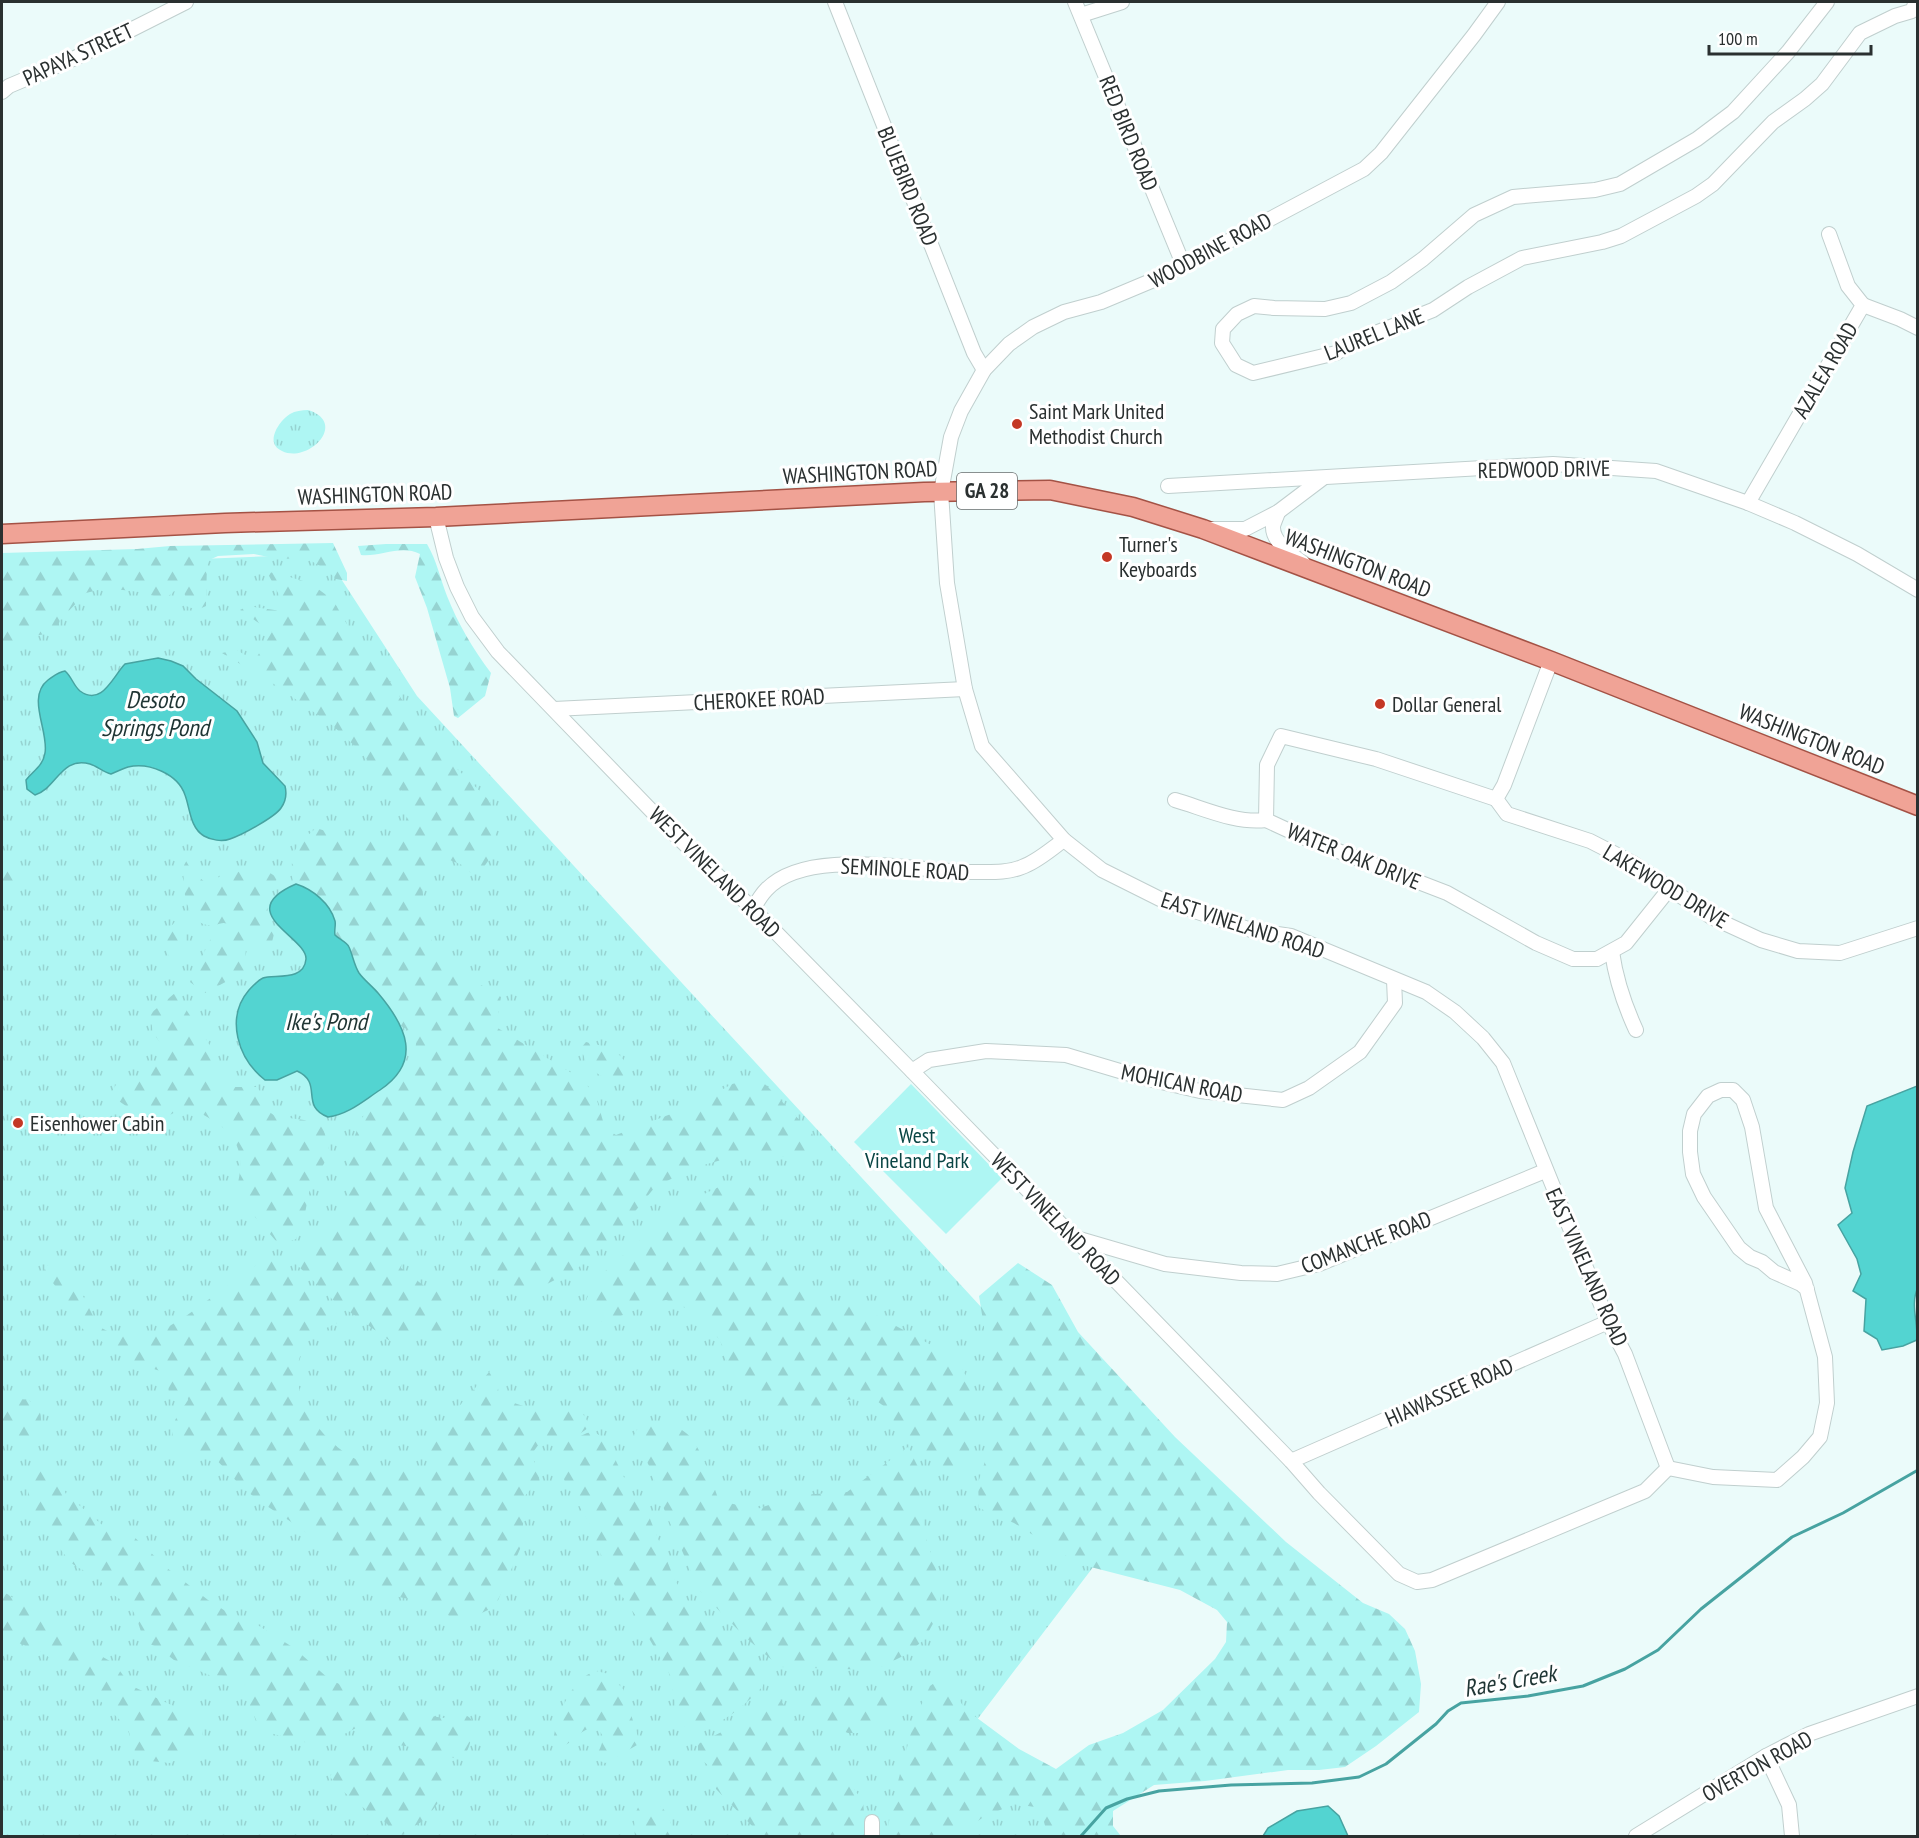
<svg xmlns="http://www.w3.org/2000/svg" width="1919" height="1838" font-family="'PT Sans Narrow',sans-serif">
<style>
.grass{fill:url(#grass-tufts)}
.forest{fill:url(#forest-firs)}
.green{fill:#aef6f3}
.water{fill:#53d4d1;stroke:#47a3a1;stroke-width:1.5}
.lines{fill:none;stroke-linecap:round;stroke-linejoin:round}
.stream{stroke:#47a3a1;stroke-width:3}
.minor-casing{stroke:#c0cfce;stroke-width:16}
.major-casing{stroke:#a45245;stroke-width:21}
.minor{stroke:#fff;stroke-width:14}
.major{stroke:#f0a396;stroke-width:18}
.poi-dot{fill:#c43825;stroke:#fff;stroke-width:2}
.labels{text-anchor:middle;stroke-width:6;stroke-linejoin:round;paint-order:stroke}
.shield{fill:#fff;stroke:#6a6e6e;stroke-width:1.5}
.shield-label{font-size:21px;font-weight:bold;fill:#2a3030}
.street-label{font-size:22px;fill:#2a3030;stroke:#fff}
.poi-label{font-size:22px;fill:#2a3030;stroke:#fff;text-anchor:start}
.park-label{font-size:22px;fill:#094544;stroke:#fff}
.water-label{font-size:24px;font-style:italic;fill:#1f3534;stroke:#fff}
</style>
<defs>
<pattern id="grass-tufts" width="24" height="20" patternUnits="userSpaceOnUse" patternTransform="scale(1.5)"><rect width="24" height="20" fill="#aef6f3"/><path d="M3 7l-1-3M5 7V3M7 7l1-3M15 17l-1-3M17 17v-4M19 17l1-3" fill="none" stroke="#96d3d1"/></pattern>
<pattern id="forest-firs" width="22" height="20" patternUnits="userSpaceOnUse" patternTransform="scale(1.5)"><rect width="22" height="20" fill="#aef6f3"/><path d="M5 1l3.5 6h-7zM16 11l3.5 6h-7z" fill="#96d3d1"/></pattern>
</defs>
<rect width="100%" height="100%" fill="#ebfbfa"/>
<g class="grass">
<path d="M 308,410 C 349,423 308,464 282,451 C 264,443 279,421 290,414 C 295,411 302,410 308,410 Z"/>
<polygon points="325,554 417,696 1151,1491 973,1725 1069,1836 2,1836 2,567"/>
</g>
<g class="forest">
<polygon points="333,543 347,573 347,581 336,579 327,570 306,558 278,559 254,554 218,556 207,561 206,606 197,610 186,606 185,595 180,586 165,599 139,592 115,589 102,589 86,593 60,620 56,632 23,638 2,646 2,553 137,549 170,546"/>
<path d="M 386,544 L 427,544 C 437,561 440,578 447,596 C 458,624 473,649 491,673 L 485,696 L 458,718 L 454,716 L 450,688 L 427,608 L 415,577 L 420,554 C 401,544 381,557 361,555 L 358,546 Z"/>
<path d="M 267,572 L 276,573 L 310,583 L 333,600 L 352,633 L 371,652 L 400,697 L 432,739 L 452,764 L 490,801 L 495,822 L 495,851 L 481,871 L 472,874 L 462,865 L 445,858 L 428,867 L 421,876 L 425,914 L 433,946 L 468,977 L 501,997 L 496,1027 L 583,1080 L 596,1097 L 605,1128 L 616,1135 L 697,1104 L 732,1084 L 754,1079 L 766,1085 L 812,1133 L 816,1145 L 809,1154 L 788,1157 L 739,1155 L 693,1168 L 655,1187 L 623,1226 L 578,1268 L 547,1284 L 518,1292 L 473,1259 L 461,1241 L 462,1222 L 457,1211 L 445,1210 C 422,1227 405,1237 401,1268 L 428,1289 L 454,1291 L 443,1314 L 450,1325 L 446,1332 L 421,1331 L 404,1341 L 390,1341 L 333,1300 L 295,1263 C 304,1241 346,1227 352,1211 C 355,1203 347,1197 346,1189 C 344,1171 350,1148 357,1130 C 360,1122 366,1109 373,1102 C 388,1087 408,1076 414,1054 C 416,1048 416,1041 417,1035 L 401,1026 L 378,992 L 360,974 L 351,955 L 349,946 L 335,935 L 296,884 L 293,885 C 290,852 292,849 316,828 C 345,837 373,844 403,842 L 410,797 L 378,773 L 360,751 L 332,725 L 277,686 L 222,653 L 236,650 L 255,660 L 272,632 L 240,610 L 248,606 L 288,612 Z"/>
<path d="M 186,861 L 192,871 L 207,884 L 216,880 L 225,871 L 270,873 L 278,878 C 263,898 266,912 274,934 L 272,942 L 251,943 L 246,948 L 244,972 L 205,993 L 190,982 L 211,938 L 231,930 L 231,927 C 224,920 222,924 214,925 C 191,928 184,900 184,884 C 184,875 181,868 186,861 Z"/>
<polygon points="2,866 15,873 20,880 19,890 2,903"/>
<path d="M 175,922 L 185,928 C 187,941 187,955 172,960 C 162,949 164,932 175,922 Z"/>
<path d="M 175,993 L 211,1047 L 216,1078 L 222,1083 L 233,1087 L 257,1087 L 264,1098 L 268,1111 L 275,1116 L 304,1120 L 323,1127 L 330,1153 L 310,1188 L 304,1218 L 296,1239 L 287,1242 L 276,1241 L 235,1194 C 251,1142 230,1128 187,1106 L 164,1118 L 129,1108 L 110,1095 L 117,1083 L 149,1072 L 166,1050 L 153,1033 L 150,1014 Z"/>
<path d="M 586,1042 C 607,1047 626,1051 629,1075 C 616,1084 599,1078 589,1066 C 585,1062 583,1053 581,1048 Z"/>
<polygon points="725,1184 747,1185 763,1200 760,1232 768,1260 795,1284 818,1300 848,1303 872,1313 933,1346 953,1351 969,1382 974,1423 966,1469 958,1477 943,1469 903,1436 885,1407 870,1396 847,1400 813,1413 785,1408 754,1396 728,1365 720,1340 693,1311 666,1300 632,1311 605,1323 594,1318 585,1303 594,1281 679,1206"/>
<path d="M 273,1258 L 337,1323 C 326,1328 309,1336 304,1347 C 279,1392 330,1458 376,1466 C 391,1469 411,1467 427,1466 L 432,1445 L 447,1420 L 497,1363 L 505,1367 L 497,1380 L 499,1396 C 513,1404 527,1408 543,1410 C 555,1411 570,1404 580,1412 C 586,1416 588,1421 588,1428 L 574,1438 C 555,1435 540,1437 532,1455 L 539,1477 L 540,1484 L 531,1489 L 523,1498 L 523,1542 L 496,1605 C 488,1611 464,1622 455,1622 C 449,1617 445,1610 438,1606 C 422,1598 402,1601 385,1592 C 379,1588 373,1582 368,1578 C 348,1563 328,1549 308,1534 C 289,1519 267,1508 248,1492 C 234,1481 224,1465 209,1454 C 197,1446 182,1461 174,1441 C 168,1424 180,1413 188,1400 L 187,1393 L 169,1393 L 167,1378 L 160,1371 L 154,1369 L 138,1371 L 131,1368 L 115,1349 L 87,1333 L 77,1323 L 74,1311 L 44,1271 L 46,1266 L 50,1265 L 83,1296 L 98,1326 L 118,1337 L 163,1330 L 186,1316 L 260,1262 Z"/>
<polygon points="1018,1263 1052,1285 1078,1332 1175,1437 1286,1542 1363,1603 1389,1614 1405,1629 1415,1651 1421,1684 1419,1712 1376,1746 1345,1767 1319,1770 1288,1770 1205,1781 1154,1785 1113,1811 1113,1826 1121,1836 1048,1836 1044,1822 1035,1807 1014,1804 982,1818 958,1836 887,1836 891,1808 914,1721 930,1686 944,1676 965,1709 1019,1749 1056,1769 1089,1745 1123,1733 1163,1710 1215,1659 1226,1642 1227,1622 1217,1610 1180,1590 1079,1564 1014,1523 979,1508 978,1483 989,1449 993,1382 979,1296"/>
<circle cx="21" cy="1419" r="20"/>
<path d="M 655,1422 C 667,1424 676,1425 686,1433 C 700,1443 713,1484 719,1501 L 757,1509 L 800,1495 L 847,1492 L 908,1447 L 918,1467 L 920,1504 L 927,1541 L 939,1579 L 941,1609 L 924,1640 L 905,1655 L 875,1670 L 780,1667 L 745,1637 L 699,1590 L 664,1509 L 651,1470 L 634,1435 L 638,1428 Z"/>
<path d="M 594,1432 L 604,1438 L 612,1447 L 616,1461 L 636,1502 L 648,1514 L 674,1578 L 685,1598 L 761,1675 L 763,1686 C 743,1708 722,1724 693,1733 L 680,1723 L 678,1718 L 670,1675 L 638,1619 L 615,1586 L 599,1550 L 592,1527 L 565,1482 L 554,1450 L 561,1440 L 572,1440 L 587,1433 Z"/>
<path d="M 43,1470 L 55,1473 L 66,1494 L 107,1529 L 130,1533 L 167,1568 L 208,1600 L 227,1612 L 248,1619 L 294,1648 L 329,1679 L 393,1710 L 444,1718 L 458,1712 C 473,1716 478,1725 471,1740 C 468,1749 467,1755 458,1759 L 411,1747 L 381,1742 L 361,1728 L 356,1728 L 323,1745 L 308,1743 L 266,1732 L 258,1724 L 247,1700 L 247,1694 L 250,1684 L 249,1682 L 225,1676 L 209,1675 L 174,1660 L 157,1647 L 147,1643 L 143,1638 L 136,1616 L 129,1605 L 109,1592 L 98,1578 L 77,1567 L 70,1562 C 59,1546 1,1478 43,1470 Z"/>
<polygon points="2,1591 23,1604 44,1623 115,1664 130,1685 196,1717 202,1726 203,1737 194,1750 170,1763 140,1760 133,1748 128,1728 79,1680 42,1652 16,1642 2,1642"/>
<path d="M 596,1671 L 609,1674 L 623,1689 L 639,1740 L 637,1745 L 606,1763 L 596,1760 C 598,1747 612,1736 593,1727 C 579,1730 571,1746 556,1749 L 553,1745 C 554,1721 571,1677 596,1671 Z"/>
<polygon points="888,1689 897,1697 890,1717 872,1733 848,1733 818,1721 801,1701 803,1691 867,1692"/>
<polygon points="776,1695 815,1745 850,1784 863,1801 866,1836 760,1836 754,1828 716,1789 714,1775 710,1767 703,1761 698,1751 698,1744 743,1721 769,1698"/>
<path d="M 349,1753 C 374,1753 420,1752 440,1767 C 445,1771 448,1777 452,1783 L 427,1818 L 402,1835 L 394,1831 L 378,1815 L 365,1809 L 345,1793 L 330,1777 L 339,1758 Z"/>
<path d="M 645,1798 C 665,1802 670,1819 675,1836 L 635,1836 C 634,1820 633,1811 645,1798 Z"/>
</g>
<polygon class="green" points="911,1084 1002,1178 946,1234 854,1142"/>
<g class="water">
<path d="M 158,658 L 171,661 L 183,666 L 196,679 L 237,711 L 257,742 L 263,763 L 285,786 C 287,794 286,801 281,808 C 275,817 242,835 230,839 C 222,842 211,840 204,836 C 190,828 190,808 185,795 C 178,774 149,762 128,767 C 122,769 116,772 111,774 C 103,772 97,766 90,764 C 61,756 57,788 35,795 L 27,789 L 26,780 C 33,771 43,766 45,753 C 49,731 26,697 48,680 C 54,676 58,672 65,671 C 72,677 73,685 80,691 C 102,707 113,676 125,664 Z"/>
<path d="M 296,884 C 312,889 330,903 335,921 C 336,925 334,930 335,935 C 339,939 347,942 349,947 C 353,956 354,965 359,973 C 364,980 372,986 378,993 C 406,1026 423,1061 380,1090 C 363,1101 349,1114 328,1117 C 299,1106 324,1083 297,1071 L 277,1080 L 265,1080 C 238,1059 225,1018 249,990 C 252,987 258,980 263,978 C 274,974 304,982 306,959 C 307,937 231,912 296,884 Z"/>
<path d="M 1917,1086 L 1918,1287 C 1910,1304 1918,1322 1917,1340 L 1903,1346 L 1882,1350 L 1877,1339 L 1864,1331 L 1866,1299 L 1853,1291 L 1861,1274 L 1857,1259 L 1838,1225 L 1852,1213 L 1845,1188 L 1853,1152 L 1867,1106 Z"/>
<polygon points="1328,1806 1339,1816 1348,1836 1263,1836 1268,1828 1297,1811"/>
</g>
<g class="lines">
<polyline class="stream" points="1081,1836 1106,1808 1127,1799 1159,1791 1231,1785 1312,1783 1359,1777 1386,1764 1436,1724 1448,1711 1461,1703 1528,1696 1583,1686 1625,1669 1658,1650 1701,1609 1792,1537 1843,1513 1918,1470"/>
<g class="minor-casing">
<g id="minor">
<polyline points="835,2 974,353 984,370"/>
<polyline points="1075,2 1183,264"/>
<polyline points="1498,2 1474,35 1381,153 1364,169 1163,276 1101,302 1064,312 1033,327 1009,344 984,370 961,411 951,437 941,492 947,583 965,689 982,746 1064,840 1102,870 1162,900 1251,930 1291,936 1426,992 1455,1012 1483,1038 1503,1063 1608,1322 1625,1354 1668,1468"/>
<polyline points="1827,2 1788,52 1733,112 1697,139 1620,184 1595,190 1513,197 1474,215 1423,259 1391,282 1351,303 1325,309 1274,308 1254,306 1237,314 1223,329 1222,343 1236,365 1253,373 1336,353 1363,338 1433,310 1468,287 1522,258 1602,242 1621,236 1696,196 1713,184 1773,122 1805,99 1822,84 1860,33 1895,16 1912,11 1916,2"/>
<polyline points="1081,15 1122,2"/>
<polyline points="2,92 9,86 73,59 186,2"/>
<polyline points="1863,305 1900,319 1918,328"/>
<polyline points="1168,486 1553,464 1656,471 1748,503 1795,523 1857,554 1918,590"/>
<polyline points="1748,503 1863,305 1848,286 1829,234"/>
<path d="M 1278,512 C 1277,516 1274,522 1273,526 C 1272,542 1292,555 1303,563"/>
<polyline points="436,517 446,558 457,587 472,617 498,652 670,830 753,909 912,1071 1291,1461 1319,1493 1399,1574 1417,1582 1432,1580 1645,1491 1668,1468"/>
<polyline points="1212,529 1245,529 1278,512 1323,478"/>
<polyline points="1551,661 1504,785 1496,799 1507,814 1590,841 1633,863 1711,917 1761,940 1798,951 1840,953 1918,928"/>
<polyline points="554,709 965,689"/>
<polyline points="1496,799 1376,759 1281,736 1267,765 1266,820 1307,839 1447,893 1536,943 1573,959 1597,959 1626,943 1670,888"/>
<path d="M 1175,800 C 1203,808 1236,824 1266,820"/>
<path d="M 753,909 C 757,902 761,895 766,890 C 808,845 920,873 976,872 C 991,872 1008,873 1022,867 C 1037,862 1051,849 1064,840"/>
<path d="M 1612,952 C 1616,980 1624,1004 1636,1030"/>
<polyline points="912,1071 929,1060 986,1051 1066,1055 1140,1077 1200,1091 1283,1100 1309,1088 1360,1052 1395,1003 1394,980"/>
<polyline points="1076,1238 1165,1264 1241,1273 1277,1274 1319,1264 1545,1171"/>
<polyline points="1291,1461 1608,1322"/>
<polyline points="1668,1468 1713,1477 1777,1480 1803,1457 1820,1437 1827,1403 1825,1357 1805,1283 1766,1208 1752,1127 1743,1100 1733,1090 1721,1090 1708,1096 1694,1114 1690,1131 1690,1152 1693,1174 1704,1197 1739,1248 1750,1257 1762,1262 1774,1272 1801,1284 1807,1289"/>
<polyline points="1766,1756 1789,1805 1792,1836"/>
<polyline points="872,1836 872,1822"/>
<polyline points="1636,1836 1766,1756 1809,1734 1918,1696"/>
</g>
</g>
<g class="major-casing">
<polyline id="major" points="2,534 225,523 436,517 924,492 1050,490 1133,507 1203,529 1551,661 1918,806"/>
</g>
<use href="#minor" class="minor"/>
<use href="#major" class="major"/>
</g>
<g class="poi-dot">
<circle cx="1017" cy="424" r="6"/>
<circle cx="1107" cy="557" r="6"/>
<circle cx="1380" cy="704" r="6"/>
<circle cx="18" cy="1123" r="6"/>
</g>
<g class="labels">
<rect class="shield" x="957" y="473" width="60" height="36" rx="4.5"/>
<g class="shield-label">
<text x="987" y="498">GA 28</text>
</g>
<g class="street-label">
<text transform="translate(78 54) rotate(-25)" y="8">PAPAYA STREET</text>
<text transform="translate(1129 133) rotate(68)" y="8">RED BIRD ROAD</text>
<text transform="translate(908 186) rotate(68)" y="8">BLUEBIRD ROAD</text>
<text transform="translate(1210 250) rotate(-28)" y="8">WOODBINE ROAD</text>
<text transform="translate(1374 334) rotate(-22)" y="8">LAUREL LANE</text>
<text transform="translate(1825 370) rotate(-60)" y="8">AZALEA ROAD</text>
<text transform="translate(1544 469) rotate(-1)" y="8">REDWOOD DRIVE</text>
<text transform="translate(860 472) rotate(-3)" y="8">WASHINGTON ROAD</text>
<text transform="translate(375 494) rotate(-2)" y="8">WASHINGTON ROAD</text>
<text transform="translate(1358 563) rotate(21)" y="8">WASHINGTON ROAD</text>
<text transform="translate(759 699) rotate(-3)" y="8">CHEROKEE ROAD</text>
<text transform="translate(1812 739) rotate(22)" y="8">WASHINGTON ROAD</text>
<text transform="translate(1354 856) rotate(22)" y="8">WATER OAK DRIVE</text>
<text transform="translate(905 869) rotate(3)" y="8">SEMINOLE ROAD</text>
<text transform="translate(715 872) rotate(45)" y="8">WEST VINELAND ROAD</text>
<text transform="translate(1666 886) rotate(31)" y="8">LAKEWOOD DRIVE</text>
<text transform="translate(1243 925) rotate(18)" y="8">EAST VINELAND ROAD</text>
<text transform="translate(1182 1083) rotate(11)" y="8">MOHICAN ROAD</text>
<text transform="translate(1056 1219) rotate(46)" y="8">WEST VINELAND ROAD</text>
<text transform="translate(1366 1242) rotate(-21)" y="8">COMANCHE ROAD</text>
<text transform="translate(1587 1267) rotate(66)" y="8">EAST VINELAND ROAD</text>
<text transform="translate(1449 1392) rotate(-24)" y="8">HIAWASSEE ROAD</text>
<text transform="translate(1757 1766) rotate(-29)" y="8">OVERTON ROAD</text>
</g>
<g class="poi-label">
<text x="1029" y="419">Saint Mark United<tspan x="1029" dy="25">Methodist Church</tspan></text>
<text x="1119" y="552">Turner's<tspan x="1119" dy="25">Keyboards</tspan></text>
<text x="1392" y="712">Dollar General</text>
<text x="30" y="1131">Eisenhower Cabin</text>
</g>
<g class="park-label">
<text x="917" y="1143">West<tspan x="917" dy="25">Vineland Park</tspan></text>
</g>
<g class="water-label">
<text x="155" y="708">Desoto<tspan x="155" dy="28">Springs Pond</tspan></text>
<text x="326" y="1030">Ike's Pond</text>
<text transform="translate(1510 1681) rotate(-10)" y="8">Rae's Creek</text>
</g>
</g>
<rect width="1919" height="1838" fill="none" stroke="#2a3030" stroke-width="6"/>
<path d="M1709 45v9h162v-9" fill="none" stroke="#2a3030" stroke-width="3"/>
<text x="1718" y="45" font-size="18" fill="#2a3030" stroke="#ffffff" stroke-width="4.5" paint-order="stroke">100 m</text>
</svg>
